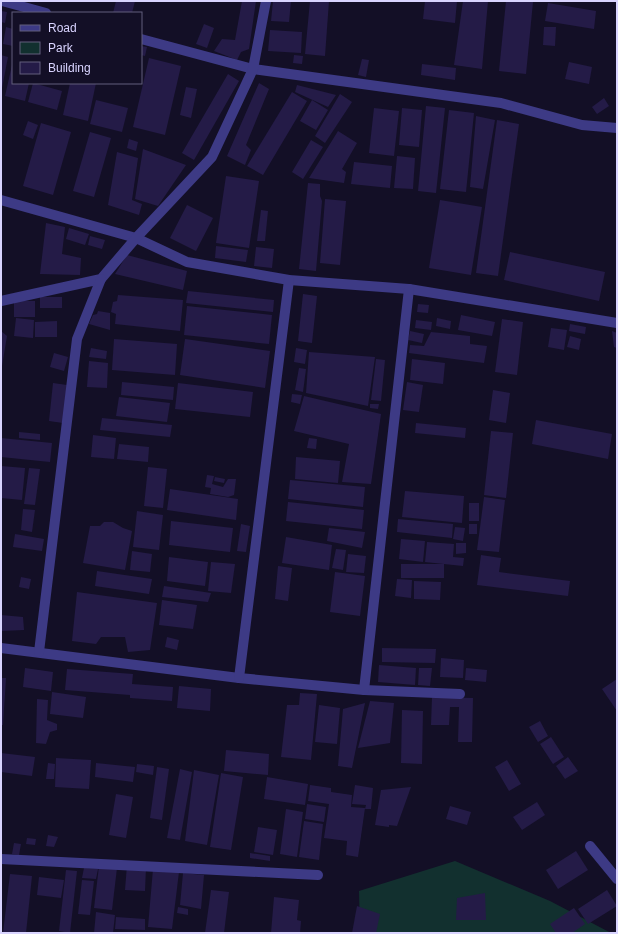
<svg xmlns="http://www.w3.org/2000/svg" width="618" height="934" font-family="Arial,sans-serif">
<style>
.green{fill:#12302f}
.building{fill:#241b47}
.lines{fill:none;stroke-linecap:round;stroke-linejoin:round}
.minor{stroke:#3d3a85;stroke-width:10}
</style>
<rect width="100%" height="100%" fill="#130f26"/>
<polygon class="green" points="455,861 550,901 611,933 360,933 359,891"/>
<g class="building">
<polygon points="116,1 135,1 132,13 113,13"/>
<polygon points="242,1 256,1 249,49 241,52 237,60 214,51 222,39 235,40"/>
<polygon points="273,1 291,1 289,22 271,21"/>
<polygon points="310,1 329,1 325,56 305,54"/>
<polygon points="425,1 457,1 455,23 423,19"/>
<polygon points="463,1 488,1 482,69 454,65"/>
<polygon points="506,1 533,2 526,74 499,71"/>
<polygon points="548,3 596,11 594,29 545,21"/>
<polygon points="1,11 7,12 5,23 1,22"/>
<polygon points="204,24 214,28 207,48 196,44"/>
<polygon points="6,27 13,29 13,46 3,44"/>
<polygon points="544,27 556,27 555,46 543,45"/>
<polygon points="270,30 302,32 301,53 268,51"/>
<polygon points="141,46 147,47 145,56 141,55"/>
<polygon points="1,55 8,57 2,88 1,88"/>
<polygon points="294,55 303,56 302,64 293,63"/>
<polygon points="149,58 181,66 165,135 133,127"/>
<polygon points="362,59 369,60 366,77 358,75"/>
<polygon points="569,62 592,67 589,84 565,79"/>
<polygon points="422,64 456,68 455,80 421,75"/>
<polygon points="12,65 13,83 29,83 25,101 5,96"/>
<polygon points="228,74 239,81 194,160 182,153"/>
<polygon points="33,83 62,91 57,110 28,102"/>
<polygon points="70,83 96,83 88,121 63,115"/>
<polygon points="259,83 269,89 246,145 251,150 245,165 227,156"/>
<polygon points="297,85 336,95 328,107 295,92"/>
<polygon points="186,87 197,89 191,118 180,115"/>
<polygon points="292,92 307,101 263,175 247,166"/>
<polygon points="340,94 352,102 325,143 315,136"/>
<polygon points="604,98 609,106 597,114 592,107"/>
<polygon points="96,100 128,108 122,132 90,124"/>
<polygon points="312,100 328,110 316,130 300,121"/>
<polygon points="426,106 445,108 436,193 418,191"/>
<polygon points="374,108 399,111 394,156 369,153"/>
<polygon points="402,108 422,110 419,147 399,145"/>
<polygon points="449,110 474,113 466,192 440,189"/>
<polygon points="476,116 495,120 483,189 470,187"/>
<polygon points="497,120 519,124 498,276 476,273"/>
<polygon points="28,121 38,125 33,139 23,135"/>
<polygon points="41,123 71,132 53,195 23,186"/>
<polygon points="338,131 357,143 342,169 346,172 344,183 309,178"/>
<polygon points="90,132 111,138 94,197 73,191"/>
<polygon points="129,139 138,142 136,151 127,148"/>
<polygon points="311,140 323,147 303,179 292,172"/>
<polygon points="143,149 186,165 158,206 135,199"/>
<polygon points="117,152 138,158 132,200 142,204 139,215 108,205"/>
<polygon points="397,156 415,158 413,189 394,188"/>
<polygon points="354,162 392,166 390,188 351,184"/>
<polygon points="226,176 259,181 249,248 216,243"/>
<polygon points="308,183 320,184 320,196 322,201 316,271 299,269"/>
<polygon points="325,199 346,201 340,265 320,263"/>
<polygon points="440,200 482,207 471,275 429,268"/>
<polygon points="187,205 213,218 196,251 170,238"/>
<polygon points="261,210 268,211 265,241 257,241"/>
<polygon points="46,223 65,227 62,254 81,258 80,275 40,274"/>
<polygon points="69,228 89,234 85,245 66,239"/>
<polygon points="90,236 105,240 102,249 88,245"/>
<polygon points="216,246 248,250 246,262 215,258"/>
<polygon points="256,247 274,249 272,268 254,266"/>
<polygon points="510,252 605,272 599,301 504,280"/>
<polygon points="127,255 187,271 183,290 115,274"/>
<polygon points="188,291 274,300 273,312 186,303"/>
<polygon points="303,294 317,296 312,343 298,341"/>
<polygon points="118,295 183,300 180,331 115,324 116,314 111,312 113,302 117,301"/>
<rect x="40" y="297" width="22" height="11"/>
<rect x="14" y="301" width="21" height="16"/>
<polygon points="418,304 429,305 428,313 417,312"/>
<polygon points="187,306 272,315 269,344 184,335"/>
<polygon points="98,311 110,313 110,330 89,324 93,315 97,314"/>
<polygon points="461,315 495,322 492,336 458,330"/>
<polygon points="16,318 34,320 33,338 14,336"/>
<polygon points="437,318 451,321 450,329 436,326"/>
<polygon points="502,319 523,322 517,375 495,372"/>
<polygon points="416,320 432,322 431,330 415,328"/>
<polygon points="57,321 57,337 35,337 35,322"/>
<polygon points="570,324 586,327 585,334 569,331"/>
<polygon points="551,328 567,330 564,350 548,347"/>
<polygon points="1,331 7,336 2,366 1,366"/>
<polygon points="410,331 424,334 422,343 408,340"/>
<polygon points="612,331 617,333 617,348 614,347"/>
<polygon points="431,332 470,336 470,344 487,346 484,363 409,353 410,345 424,346"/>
<polygon points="570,336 581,339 579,350 567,347"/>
<polygon points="114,339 177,344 175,375 112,370"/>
<polygon points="185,339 270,351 265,388 180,375"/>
<polygon points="91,348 107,351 106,359 89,357"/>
<polygon points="296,348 307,350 305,364 294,362"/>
<polygon points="309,352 375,357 368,406 306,393"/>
<polygon points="54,353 68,357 64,371 50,367"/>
<polygon points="376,359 385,360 381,401 371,400"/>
<polygon points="412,359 445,363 443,384 410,380"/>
<polygon points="89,361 108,363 107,388 87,387"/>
<polygon points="299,368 306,369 303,392 295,390"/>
<polygon points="122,382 174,387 173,400 121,395"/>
<polygon points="407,382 423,385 419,412 403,410"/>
<polygon points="53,383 67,385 63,423 49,421"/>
<polygon points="178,383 253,392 250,417 175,409"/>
<polygon points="493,390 510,393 506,423 489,420"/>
<polygon points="292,394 302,395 300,404 291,402"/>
<polygon points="304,396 381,414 371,484 342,482 349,444 294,431"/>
<polygon points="119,397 170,403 167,422 116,416"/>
<polygon points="370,404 379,404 378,409 370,408"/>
<polygon points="102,418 172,425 170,437 100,430"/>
<polygon points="536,420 612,434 608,459 532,444"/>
<polygon points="416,423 466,428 465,438 415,433"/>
<polygon points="491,431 513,433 506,498 484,495"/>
<polygon points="19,432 40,434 40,440 19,438"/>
<polygon points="93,435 116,438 114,459 91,457"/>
<polygon points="1,438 52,443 50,462 1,457"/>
<polygon points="309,438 317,439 316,449 307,448"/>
<polygon points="119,444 149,447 148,462 117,459"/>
<polygon points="296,457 340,461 338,483 295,479"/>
<polygon points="1,466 25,468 22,500 1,498"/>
<polygon points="148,467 167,469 163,508 144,506"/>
<polygon points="29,468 40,469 35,505 24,504"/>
<polygon points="207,475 214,476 212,484 223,487 228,479 236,479 234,495 228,497 210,494 211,488 205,487"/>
<polygon points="215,477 225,479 224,483 214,481"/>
<polygon points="290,480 365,487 363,507 288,499"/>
<polygon points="170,489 238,499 236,520 167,510"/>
<polygon points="405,491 464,496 462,523 402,517"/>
<polygon points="484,497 505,500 499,552 477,550"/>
<polygon points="288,502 364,510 362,529 286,521"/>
<rect x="469" y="503" width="10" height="18"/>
<polygon points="23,509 35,510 32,532 21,530"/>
<polygon points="137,511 163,515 159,550 133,547"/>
<polygon points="398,519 453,524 452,538 397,532"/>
<polygon points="171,521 233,528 230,552 169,545"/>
<polygon points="104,522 113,522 123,528 132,531 125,570 83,563 90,526 100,526"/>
<polygon points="241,524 250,526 246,552 237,551"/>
<rect x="469" y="524" width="8" height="10"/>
<polygon points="455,527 465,528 463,541 453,539"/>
<polygon points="329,528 365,532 362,548 327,541"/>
<polygon points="15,534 44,539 42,551 13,547"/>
<polygon points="286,537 332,545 329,570 282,563"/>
<polygon points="401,539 425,541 423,562 399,559"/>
<polygon points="427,542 454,544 453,557 464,558 463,566 425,562"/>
<polygon points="456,543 466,543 466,553 456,554"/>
<polygon points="336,549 346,550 343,570 332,568"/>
<polygon points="132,551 152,554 150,572 130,570"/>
<polygon points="348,554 366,556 364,573 346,572"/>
<polygon points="481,555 501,558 499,572 570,581 568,596 477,585"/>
<polygon points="169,557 208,562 205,586 167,581"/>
<polygon points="211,562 235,564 231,593 208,591"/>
<rect x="401" y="564" width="43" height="14"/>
<polygon points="278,566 292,568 288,601 275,599"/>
<polygon points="97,571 152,579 149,594 95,586"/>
<polygon points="335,572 365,576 360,616 330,612"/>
<polygon points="21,577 31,579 29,589 19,587"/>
<polygon points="397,579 412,580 411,598 395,596"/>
<polygon points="414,581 441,582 440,600 414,599"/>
<polygon points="164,586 211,593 208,602 162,597"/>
<polygon points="77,592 157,603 150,650 128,652 125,637 101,637 96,644 72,641"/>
<polygon points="162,600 197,605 193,629 159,625"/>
<polygon points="1,615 23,617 24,630 1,631"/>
<polygon points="167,637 179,640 177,650 165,647"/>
<polygon points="382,648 436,649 435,663 382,662"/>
<polygon points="441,658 464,660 463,678 440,677"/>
<polygon points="379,665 416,668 415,685 378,682"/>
<polygon points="25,668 53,672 51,691 23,687"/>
<polygon points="419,668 432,668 430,686 418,685"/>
<polygon points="466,668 487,670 486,682 465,680"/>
<polygon points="67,669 133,674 132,684 173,687 172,701 130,698 130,695 65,690"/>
<polygon points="1,678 6,678 3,725 1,725"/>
<polygon points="617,679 617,711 602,689"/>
<polygon points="179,686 211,689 210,711 177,708"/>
<polygon points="52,692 86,697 83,718 50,714"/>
<polygon points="300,693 317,694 311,760 281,757 287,705 299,705"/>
<polygon points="432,697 473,698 472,742 458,742 459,707 450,707 449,725 431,725"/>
<polygon points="37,699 48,700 47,720 57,724 57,730 50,732 46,744 36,743"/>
<polygon points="370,701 394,703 390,743 358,748"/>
<polygon points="365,703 352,768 338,766 343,709"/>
<polygon points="319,705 340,708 337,744 315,742"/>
<polygon points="402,710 423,711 422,764 401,763"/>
<polygon points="540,721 548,736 538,742 529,727"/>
<polygon points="551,737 564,757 553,764 540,744"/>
<polygon points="226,750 269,754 268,775 224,771"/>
<polygon points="1,753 35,757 32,776 1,772"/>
<polygon points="568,757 578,771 565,779 556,766"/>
<polygon points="56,758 91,760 89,789 55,787"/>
<polygon points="507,760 521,784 509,791 495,767"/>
<polygon points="48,763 55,764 54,779 46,779"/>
<polygon points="96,763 135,767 133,782 95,777"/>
<polygon points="137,764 154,766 153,775 136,772"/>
<polygon points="157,767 169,769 162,820 150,818"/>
<polygon points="180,769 192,772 180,840 167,838"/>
<polygon points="194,770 219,775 207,845 185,841"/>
<polygon points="221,773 243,777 231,850 210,847"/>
<polygon points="267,777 308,784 305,805 264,799"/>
<polygon points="310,785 331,788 331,792 352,795 351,807 365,808 358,857 346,855 347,841 324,838 329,804 308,801"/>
<polygon points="355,785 373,788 371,809 365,809 366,805 352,804"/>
<polygon points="411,787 397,826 389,825 389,827 375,825 381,790"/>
<polygon points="116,794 133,797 126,838 109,835"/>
<polygon points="537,802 545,815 522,830 513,817"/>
<polygon points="307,804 326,807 324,822 305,819"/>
<polygon points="450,806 471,812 467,825 446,819"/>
<polygon points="286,809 303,812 297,857 280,854"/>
<polygon points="304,821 323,824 319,860 299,857"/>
<polygon points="258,827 277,830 273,855 254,852"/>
<polygon points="48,835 58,837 54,847 46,846"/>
<polygon points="27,838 36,839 35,845 26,844"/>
<polygon points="14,843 21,844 19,855 12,854"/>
<polygon points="576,851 588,870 558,889 546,870"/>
<polygon points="250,853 270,856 270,861 250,858"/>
<polygon points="127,865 146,867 145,891 125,890"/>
<polygon points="99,866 117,868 112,910 94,908"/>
<polygon points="84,868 98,869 96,879 82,878"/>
<polygon points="153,869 179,872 172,929 148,927"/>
<polygon points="66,870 77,871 70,933 59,931"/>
<polygon points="183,873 204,875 201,909 180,905"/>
<polygon points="10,874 32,876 26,933 3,933"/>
<polygon points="39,877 64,880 61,898 37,895"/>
<polygon points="82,880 94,881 90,915 78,914"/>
<polygon points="211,890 229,892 224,933 205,933"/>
<polygon points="607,890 617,906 588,924 578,909"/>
<polygon points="485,893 486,920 456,920 457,898"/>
<polygon points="274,897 299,900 297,920 301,921 300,933 271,933"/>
<polygon points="357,906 380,914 376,933 352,933"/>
<polygon points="178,907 188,909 188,915 177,913"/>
<polygon points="574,908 585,924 572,933 556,933 550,924"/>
<polygon points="96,912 115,915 113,933 94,933"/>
<polygon points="116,917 145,919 145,930 115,929"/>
</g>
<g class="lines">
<g class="minor">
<polyline points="2,1 46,13"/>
<polyline points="141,39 253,69 501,103 582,125 617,128"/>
<polyline points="1,200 136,238 187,262 289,280 409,289 617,323"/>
<polyline points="1,301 101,279 136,238 212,157 253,69 266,1"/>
<polyline points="1,648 239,678 364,690 460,694"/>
<polyline points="39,652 77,339 101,279"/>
<polyline points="239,678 289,280"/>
<polyline points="364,690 409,289"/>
<polyline points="590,846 617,879"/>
<polyline points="1,859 318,875"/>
</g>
</g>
<rect width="618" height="934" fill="none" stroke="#d9d4ff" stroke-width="4"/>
<rect x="12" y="12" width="130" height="72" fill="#130f26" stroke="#625e7d"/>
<rect x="20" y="25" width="20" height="6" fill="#3d3a85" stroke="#625e7d"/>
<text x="48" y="32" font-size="12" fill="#d9d4ff">Road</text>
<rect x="20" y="42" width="20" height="12" fill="#12302f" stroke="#625e7d"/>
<text x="48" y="52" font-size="12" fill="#d9d4ff">Park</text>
<rect x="20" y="62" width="20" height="12" fill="#241b47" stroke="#625e7d"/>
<text x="48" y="72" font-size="12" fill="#d9d4ff">Building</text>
</svg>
